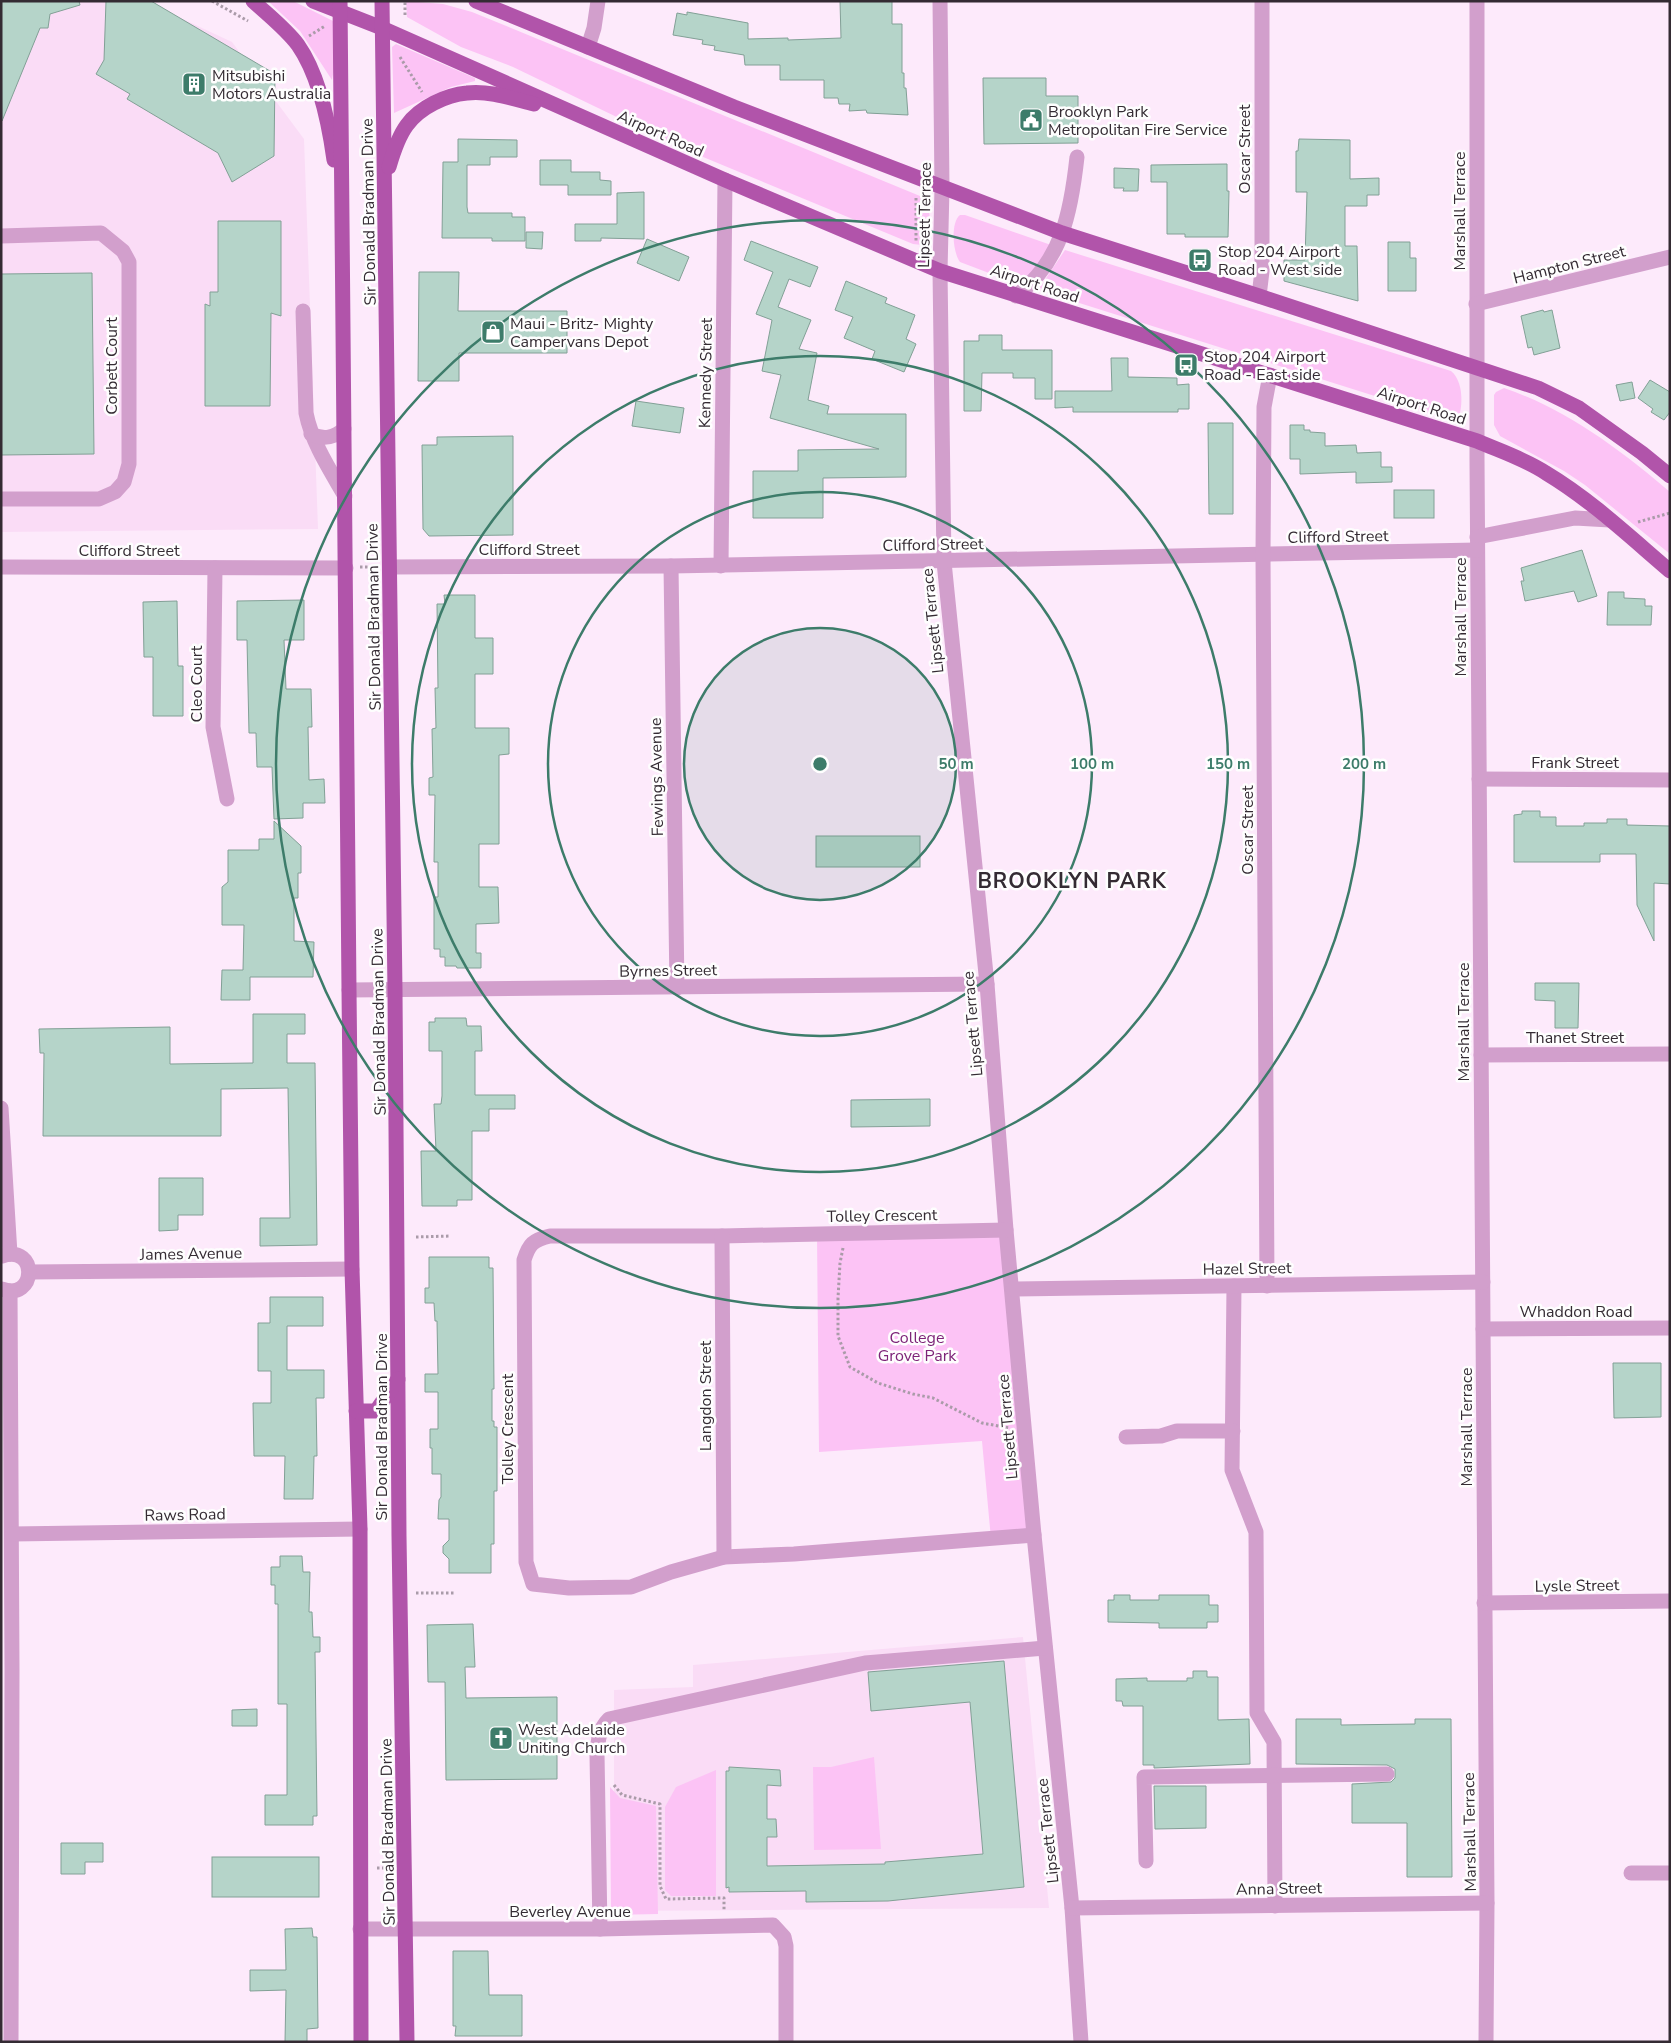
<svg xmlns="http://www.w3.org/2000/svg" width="1671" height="2043" font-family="'Nunito Sans',sans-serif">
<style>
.built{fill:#fadcf6}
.green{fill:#fcc3f5}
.building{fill:#b5d4c9;stroke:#82a096}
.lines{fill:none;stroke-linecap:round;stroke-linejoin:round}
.path{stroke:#aa9ba9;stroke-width:3;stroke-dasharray:2.5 2.5;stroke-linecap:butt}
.minor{stroke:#d29fcc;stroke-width:15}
.major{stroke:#b154aa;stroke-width:15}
.ring{fill:none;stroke:#3d7c6a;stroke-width:2.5}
.labels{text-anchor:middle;stroke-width:5;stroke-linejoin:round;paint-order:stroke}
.poi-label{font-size:16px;fill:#342b33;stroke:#fefefe;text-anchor:start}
.street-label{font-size:16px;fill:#342b33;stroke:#fefefe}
.park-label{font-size:16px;fill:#7d2378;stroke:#fefefe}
.district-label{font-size:21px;font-weight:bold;letter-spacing:1px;fill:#342b33;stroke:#fefefe}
.centre{fill:#3d7c6a;stroke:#fefefe;stroke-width:2.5}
.ring-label{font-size:15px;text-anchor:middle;font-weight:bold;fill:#3d7c6a;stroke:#fefefe;stroke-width:5;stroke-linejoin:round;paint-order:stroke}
</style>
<rect width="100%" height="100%" fill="#fdeafb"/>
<g class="built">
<polygon points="1,1 144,1 232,42 304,139 318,529 1,532"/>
<polygon points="1023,1637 1049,1908 614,1911 614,1690 693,1687 693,1665"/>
</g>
<g class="green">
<polygon points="268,1 293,1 335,22 335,63 332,80 300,31"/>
<path d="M 406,1 L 443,4 L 472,12 L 920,196 C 934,206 929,225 928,240 L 922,245 L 913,244 L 679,147 L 513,67 L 461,47 L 407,17 Z"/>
<polygon points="396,44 475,78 475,81 451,87 394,113 392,47"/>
<path d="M 960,215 L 965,215 L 1054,246 L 1025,282 L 1010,281 L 960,262 C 953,253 950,223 960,215 Z"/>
<path d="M 1065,250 L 1451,371 C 1463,381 1463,403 1459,417 L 1451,420 L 1038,290 Z"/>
<path d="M 1504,388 C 1566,409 1621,450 1670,492 L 1670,554 L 1585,485 L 1564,471 L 1500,436 L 1494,425 L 1494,395 L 1496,392 Z"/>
<polygon points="1006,1230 1034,1535 991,1539 982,1441 819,1452 817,1234"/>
<polygon points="874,1757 881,1849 814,1850 813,1767 831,1767"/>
<polygon points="716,1770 716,1896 671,1896 665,1890 665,1807 676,1787"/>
<polygon points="610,1787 620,1798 656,1806 658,1914 611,1915"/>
</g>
<g class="building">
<polygon points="1,1 79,1 80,5 50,14 48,28 40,28 2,121"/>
<polygon points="106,1 151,1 275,74 274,156 232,182 218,153 127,99 130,94 96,74 104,60"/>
<polygon points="840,1 892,1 892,24 902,24 902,73 904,73 904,88 906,88 908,115 867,113 866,110 849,111 850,104 839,104 838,98 824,98 824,80 780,80 780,65 745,65 744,55 714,50 715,46 702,44 703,40 673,35 677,13 687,15 687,12 748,23 748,39 788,38 788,40 841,38"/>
<polygon points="983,78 1046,78 1046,96 1078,96 1078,143 984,144"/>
<polygon points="458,139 517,140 517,157 490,157 490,165 467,165 467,207 468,213 512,213 512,217 525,217 525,241 492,241 492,238 442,238 443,162 458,162"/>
<polygon points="1299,139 1350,140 1350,179 1379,178 1379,195 1367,195 1367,206 1345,206 1345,246 1357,246 1358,301 1284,281 1284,260 1305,260 1307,192 1296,192 1296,151 1298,151"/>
<polygon points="540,160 571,160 571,172 600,172 600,180 611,181 611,195 568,195 568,185 540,185"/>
<polygon points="1227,164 1227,191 1229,191 1228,237 1185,237 1185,234 1167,234 1167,182 1151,182 1151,165"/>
<polygon points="1114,168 1139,169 1138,191 1123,191 1124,188 1114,188"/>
<polygon points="644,192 644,239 601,238 601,241 575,241 575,224 617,224 617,193"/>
<polygon points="218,221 281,221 281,316 271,313 270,406 205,406 205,304 210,306 210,292 218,292"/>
<polygon points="526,232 543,232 542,249 526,248"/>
<polygon points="647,239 689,257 679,281 637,263"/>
<polygon points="751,241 818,267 810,287 789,279 778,307 811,320 799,349 817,353 808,400 829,406 827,414 906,414 906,477 823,478 823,518 753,518 753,471 798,471 798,450 879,449 770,418 781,375 762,371 772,320 756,314 773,272 744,260"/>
<polygon points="1388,242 1410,242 1410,258 1416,258 1416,291 1388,291"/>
<polygon points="419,272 459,272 458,311 567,311 567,353 459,353 459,381 418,381"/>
<polygon points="92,273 94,454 1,455 1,274"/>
<polygon points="846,281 887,298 885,303 915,315 906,339 916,344 904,372 872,359 875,351 844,338 853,317 835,310"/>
<polygon points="1543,310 1544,312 1552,310 1560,348 1534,355 1532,347 1528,348 1521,316"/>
<polygon points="979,335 1002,335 1002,350 1052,350 1052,399 1035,399 1035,378 1013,378 1013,373 982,373 981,411 964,411 964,341 979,341"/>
<polygon points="1111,358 1128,358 1128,377 1177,378 1177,385 1189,384 1189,409 1178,409 1178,412 1073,412 1073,407 1055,408 1055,391 1112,391"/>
<polygon points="1650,380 1670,392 1670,412 1664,420 1651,412 1653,409 1638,398"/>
<polygon points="1632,382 1635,398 1620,401 1616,385"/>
<polygon points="636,401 684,408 680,433 632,426"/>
<polygon points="1208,423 1233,423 1233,514 1209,514"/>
<polygon points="1290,425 1304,425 1304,430 1310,430 1310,432 1325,433 1325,446 1356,445 1357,453 1381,452 1381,467 1392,467 1392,482 1356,483 1356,472 1300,474 1300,459 1290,459"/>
<polygon points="513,436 513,535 429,536 423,529 422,445 437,445 437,437"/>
<rect x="1394" y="490" width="40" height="28"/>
<polygon points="1582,550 1597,596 1578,602 1574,591 1525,601 1521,581 1524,581 1521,568"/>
<polygon points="1608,592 1624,592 1624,598 1645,599 1645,606 1652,606 1651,625 1607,625"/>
<polygon points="444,595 475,595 475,638 493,638 493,674 475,674 475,728 509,728 509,754 499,755 499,844 479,844 479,887 498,887 499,923 476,924 476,953 481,953 481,968 457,968 456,966 445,966 445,957 440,957 440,949 434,949 434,897 438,897 438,862 434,862 435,795 429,795 429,778 433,777 432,729 436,728 435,688 438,688 437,604 445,604"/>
<polygon points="304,600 304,640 284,640 286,689 311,689 312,727 308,727 309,780 324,779 325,803 303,803 303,818 274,819 272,767 257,767 256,733 249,733 247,640 237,640 237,601"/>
<polygon points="177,601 178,666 183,666 183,716 153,716 153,657 144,657 143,602"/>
<polygon points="1522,811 1540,811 1540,817 1556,817 1556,826 1584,826 1584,823 1607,823 1607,819 1627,819 1627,825 1670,826 1670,884 1654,883 1654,941 1637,905 1636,854 1600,854 1600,862 1514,862 1514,815 1522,814"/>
<polygon points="274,821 301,846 301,873 298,873 298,898 294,898 294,941 314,942 313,977 250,977 250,1000 221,1000 222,970 243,970 244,925 222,925 222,887 228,882 228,850 259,850 259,839 274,839"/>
<rect x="816" y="836" width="104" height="31"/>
<polygon points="1535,983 1579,983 1578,1028 1555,1028 1555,1001 1535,1000"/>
<polygon points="253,1014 305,1014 305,1034 287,1034 287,1063 315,1063 317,1245 260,1246 260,1218 290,1218 288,1088 221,1089 221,1136 43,1136 44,1053 40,1053 39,1029 170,1027 170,1064 253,1063"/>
<polygon points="435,1018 466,1018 467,1026 481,1026 482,1051 475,1051 475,1095 515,1095 515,1109 489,1109 489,1131 472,1131 472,1200 457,1200 457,1206 422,1206 421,1151 436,1151 434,1104 441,1104 442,1096 442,1051 429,1051 429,1022 435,1022"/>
<polygon points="930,1099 930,1126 851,1127 851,1100"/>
<polygon points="159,1178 203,1178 203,1215 178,1215 178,1230 159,1231"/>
<polygon points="429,1257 489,1257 489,1268 493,1268 494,1389 492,1389 492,1421 494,1421 494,1427 497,1427 497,1491 494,1491 494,1544 491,1544 491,1573 449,1573 449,1559 443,1553 443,1546 449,1540 449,1519 438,1519 439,1500 441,1497 441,1474 432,1474 432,1448 430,1448 430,1429 438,1429 438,1392 425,1392 425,1374 438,1374 437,1321 435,1321 434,1303 425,1303 425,1288 429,1288"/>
<polygon points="270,1297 323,1297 323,1326 287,1326 287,1370 324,1370 324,1398 316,1398 317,1456 314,1456 313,1499 284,1499 285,1456 254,1456 253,1403 271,1403 271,1371 258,1371 258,1323 270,1323"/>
<polygon points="1613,1363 1661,1363 1661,1417 1614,1418"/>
<polygon points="280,1556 302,1556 303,1572 310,1572 309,1612 312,1612 313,1637 320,1637 320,1652 315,1652 317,1816 313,1816 313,1825 265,1825 265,1795 287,1795 287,1704 278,1704 278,1604 275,1604 275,1585 271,1585 271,1567 280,1567"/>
<polygon points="1114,1595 1130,1595 1130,1600 1159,1600 1159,1595 1209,1595 1209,1605 1218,1605 1218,1622 1207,1622 1207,1628 1159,1628 1159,1623 1108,1622 1108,1600 1114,1600"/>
<polygon points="473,1624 475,1667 465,1667 466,1698 557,1697 557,1779 446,1780 445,1682 428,1682 427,1625"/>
<polygon points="1004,1661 1024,1887 888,1901 806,1902 806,1891 729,1892 729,1887 726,1888 726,1771 729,1771 729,1767 780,1770 781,1786 767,1785 767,1819 776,1819 777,1837 767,1837 767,1866 885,1864 885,1862 983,1854 970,1702 871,1711 868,1672"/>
<polygon points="1193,1671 1207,1671 1207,1677 1218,1677 1218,1720 1249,1719 1250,1764 1154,1768 1154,1765 1143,1765 1143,1706 1123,1706 1122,1701 1116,1701 1116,1679 1147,1678 1147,1681 1187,1681 1187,1678 1193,1678"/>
<polygon points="257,1709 257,1726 232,1726 232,1710"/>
<polygon points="1296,1719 1341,1719 1341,1725 1415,1724 1415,1719 1451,1719 1452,1877 1407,1877 1407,1823 1352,1823 1352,1784 1391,1782 1395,1778 1395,1769 1387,1765 1296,1764"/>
<polygon points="1154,1786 1206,1786 1206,1828 1155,1829"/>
<polygon points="61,1843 103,1843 103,1862 85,1862 85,1874 61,1874"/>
<rect x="212" y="1857" width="107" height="40"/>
<polygon points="312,1928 313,1937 317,1937 318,2028 307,2029 307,2042 285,2042 286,1990 250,1991 250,1970 286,1970 285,1929"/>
<polygon points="453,1951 488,1951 489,1995 522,1995 522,2036 455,2036 456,2026 453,2026"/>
</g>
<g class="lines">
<g class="path">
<polyline points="212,1 248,21"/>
<polyline points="405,15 405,2"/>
<polyline points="309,36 325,26"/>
<polyline points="400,57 422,92"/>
<polyline points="916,198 916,243"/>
<polyline points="1638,522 1670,513"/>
<polyline points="360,567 374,567"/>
<polyline points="416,1237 451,1236"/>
<polyline points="843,1248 840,1263 838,1298 838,1336 850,1367 878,1383 913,1394 933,1398 982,1423 1010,1428"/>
<polyline points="416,1593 454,1593"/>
<polyline points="614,1785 622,1795 660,1804 660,1886 666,1899 724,1898 724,1910"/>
<polyline points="377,1868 388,1868"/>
</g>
<g class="minor">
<polyline points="940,1 942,188 940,271 944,562 987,984 1006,1230 1034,1535 1072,1908 1081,2042"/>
<polyline points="1477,1 1477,459 1487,1903 1486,2042"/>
<polyline points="588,47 594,28 598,1"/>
<polyline points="1,236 101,233 123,251 129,262 129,464 124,482 115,492 99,499 1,499"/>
<path d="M 1016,296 C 1062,261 1071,212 1077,157"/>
<polyline points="1259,296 1262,271 1262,1"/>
<polyline points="1476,304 1670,257"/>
<path d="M 303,311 L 306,413 C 312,443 330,470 345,496"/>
<path d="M 311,434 C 324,440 334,438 344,429"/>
<polyline points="1477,537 1575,518 1610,520"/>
<polyline points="671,566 677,988"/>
<polyline points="721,566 725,180"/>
<polyline points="1,567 346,568"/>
<polyline points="390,567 671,566 1477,550"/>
<polyline points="215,568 213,727 227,799"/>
<polyline points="1479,779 1670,780"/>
<polyline points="349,990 987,984"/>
<polyline points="1481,1055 1670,1054"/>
<polyline points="1,1108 10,1254"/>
<path d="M 1006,1230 L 722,1236 L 550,1236 C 533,1240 529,1244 524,1260 L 526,1562 L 533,1584 L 569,1588 L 631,1587 L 671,1572 L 724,1557 L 794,1554 L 1034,1535"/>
<polyline points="722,1236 724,1557"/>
<polyline points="30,1272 352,1269"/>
<polyline points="1234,1286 1232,1470 1256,1532 1257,1713 1274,1742 1275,1906"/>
<polyline points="1267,1286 1263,555 1264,407 1270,375"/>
<path d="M 2,1289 C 36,1302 39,1244 2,1256"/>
<polyline points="1013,1289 1483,1282"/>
<polyline points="10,1291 12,1670 11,2042"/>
<polyline points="1483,1329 1670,1328"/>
<polyline points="1126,1437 1161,1436 1177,1431 1233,1431"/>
<polyline points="12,1534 360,1529"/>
<polyline points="1484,1603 1670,1601"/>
<polyline points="1146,1861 1144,1777 1387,1774"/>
<polyline points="1631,1873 1670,1873"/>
<polyline points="1072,1908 1487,1903"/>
<polyline points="360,1929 600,1929 773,1925 784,1937 786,1946 786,2042"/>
<path d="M 600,1929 L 597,1754 C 598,1740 599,1729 609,1719 L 865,1663 L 1045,1648"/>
</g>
<g class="major">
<path d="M 253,1 C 268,15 286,29 298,45 C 319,75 329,124 334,160"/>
<path d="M 313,1 L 382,28 L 725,180 L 940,271 L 1477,441 C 1500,451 1525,459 1546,473 C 1591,500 1630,537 1670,571"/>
<polyline points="340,1 349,990 352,1269 360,1529 361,2042"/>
<polyline points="382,1 395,991 399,1536 407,2042"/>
<polyline points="476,1 734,107 1062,233 1259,296 1538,388 1579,408 1642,453 1670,476"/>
<path d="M 389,167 C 393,153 398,137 407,125 C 420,107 446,95 467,93 C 488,90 514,99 534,104"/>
<polyline points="356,1411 376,1411 398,1379"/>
</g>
</g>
<circle cx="820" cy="764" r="136" fill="#3d7c6a" fill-opacity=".12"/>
<g class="ring">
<circle cx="820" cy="764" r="136"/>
<circle cx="820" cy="764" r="272"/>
<circle cx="820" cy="764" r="408"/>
<circle cx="820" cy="764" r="544"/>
</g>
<defs>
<g id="building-square" transform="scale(1.25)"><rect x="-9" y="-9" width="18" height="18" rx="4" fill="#3d7c6a" stroke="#fefefe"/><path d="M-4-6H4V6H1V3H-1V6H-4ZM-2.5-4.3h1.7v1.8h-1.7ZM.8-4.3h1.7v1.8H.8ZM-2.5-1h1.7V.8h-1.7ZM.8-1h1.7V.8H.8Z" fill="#fff"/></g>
<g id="civic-square" transform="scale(1.25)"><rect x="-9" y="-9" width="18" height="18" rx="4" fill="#3d7c6a" stroke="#fefefe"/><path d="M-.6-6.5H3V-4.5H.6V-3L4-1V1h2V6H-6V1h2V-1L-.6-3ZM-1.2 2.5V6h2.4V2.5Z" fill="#fff"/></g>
<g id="bus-square" transform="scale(1.25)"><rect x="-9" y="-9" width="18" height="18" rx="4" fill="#3d7c6a" stroke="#fefefe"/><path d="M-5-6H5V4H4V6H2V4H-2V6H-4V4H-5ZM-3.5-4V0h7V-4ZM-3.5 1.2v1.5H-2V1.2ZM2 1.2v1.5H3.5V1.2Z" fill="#fff"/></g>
<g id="shop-square" transform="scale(1.25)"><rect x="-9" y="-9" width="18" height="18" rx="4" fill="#3d7c6a" stroke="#fefefe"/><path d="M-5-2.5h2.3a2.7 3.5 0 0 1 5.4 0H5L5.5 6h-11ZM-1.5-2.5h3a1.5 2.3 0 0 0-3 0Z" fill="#fff"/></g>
<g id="church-square" transform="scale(1.25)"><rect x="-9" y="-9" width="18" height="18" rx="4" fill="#3d7c6a" stroke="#fefefe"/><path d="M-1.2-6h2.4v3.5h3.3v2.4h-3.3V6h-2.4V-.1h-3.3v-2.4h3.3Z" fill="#fff"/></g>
</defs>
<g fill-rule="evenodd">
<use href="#building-square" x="194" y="84"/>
<use href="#civic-square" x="1031" y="120"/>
<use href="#bus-square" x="1200" y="260"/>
<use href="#shop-square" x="493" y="332"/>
<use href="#bus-square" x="1186" y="365"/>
<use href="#church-square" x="501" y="1738"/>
</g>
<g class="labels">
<g class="poi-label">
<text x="212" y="81">Mitsubishi<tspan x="212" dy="18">Motors Australia</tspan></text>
<text x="1048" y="117">Brooklyn Park<tspan x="1048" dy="18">Metropolitan Fire Service</tspan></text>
<text x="1218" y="257">Stop 204 Airport<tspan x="1218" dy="18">Road - West side</tspan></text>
<text x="510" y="329">Maui - Britz- Mighty<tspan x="510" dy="18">Campervans Depot</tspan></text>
<text x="1204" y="362">Stop 204 Airport<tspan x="1204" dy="18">Road - East side</tspan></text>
<text x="518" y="1735">West Adelaide<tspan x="518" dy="18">Uniting Church</tspan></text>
</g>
<g class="street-label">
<text transform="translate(661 133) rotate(24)" y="6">Airport Road</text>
<text transform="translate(1244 149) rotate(-90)" y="6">Oscar Street</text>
<text transform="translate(1459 211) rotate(-90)" y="6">Marshall Terrace</text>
<text transform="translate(368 212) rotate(-91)" y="6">Sir Donald Bradman Drive</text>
<text transform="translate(924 215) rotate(-89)" y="6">Lipsett Terrace</text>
<text transform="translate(1569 264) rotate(-14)" y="6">Hampton Street</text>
<text transform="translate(1035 283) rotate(18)" y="6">Airport Road</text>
<text transform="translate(111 366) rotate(-90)" y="6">Corbett Court</text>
<text transform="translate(705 373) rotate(-89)" y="6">Kennedy Street</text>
<text transform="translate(1422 405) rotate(18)" y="6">Airport Road</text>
<text transform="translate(1338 536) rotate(-1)" y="6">Clifford Street</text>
<text transform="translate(933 544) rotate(-1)" y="6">Clifford Street</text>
<text x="529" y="555">Clifford Street</text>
<text x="129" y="556">Clifford Street</text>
<text transform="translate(373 617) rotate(-91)" y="6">Sir Donald Bradman Drive</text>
<text transform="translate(1460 617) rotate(-90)" y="6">Marshall Terrace</text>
<text transform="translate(932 621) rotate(-96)" y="6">Lipsett Terrace</text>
<text transform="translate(196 684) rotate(-90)" y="6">Cleo Court</text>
<text x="1575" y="768">Frank Street</text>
<text transform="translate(656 777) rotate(-91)" y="6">Fewings Avenue</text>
<text transform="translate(1247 830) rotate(-90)" y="6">Oscar Street</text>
<text transform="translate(668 970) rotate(-1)" y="6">Byrnes Street</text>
<text transform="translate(378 1022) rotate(-91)" y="6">Sir Donald Bradman Drive</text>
<text transform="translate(1463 1022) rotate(-90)" y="6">Marshall Terrace</text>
<text transform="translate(972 1024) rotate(-95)" y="6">Lipsett Terrace</text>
<text x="1575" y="1043">Thanet Street</text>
<text transform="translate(882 1215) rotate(-1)" y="6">Tolley Crescent</text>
<text transform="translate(191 1253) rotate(-1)" y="6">James Avenue</text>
<text transform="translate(1247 1268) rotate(-1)" y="6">Hazel Street</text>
<text x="1576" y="1317">Whaddon Road</text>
<text transform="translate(705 1396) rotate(-90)" y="6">Langdon Street</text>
<text transform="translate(381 1427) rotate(-90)" y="6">Sir Donald Bradman Drive</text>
<text transform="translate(1007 1427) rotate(-95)" y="6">Lipsett Terrace</text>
<text transform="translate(1466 1427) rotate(-90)" y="6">Marshall Terrace</text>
<text transform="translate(507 1429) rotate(-90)" y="6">Tolley Crescent</text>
<text transform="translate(185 1514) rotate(-1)" y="6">Raws Road</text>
<text transform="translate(1577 1585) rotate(-1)" y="6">Lysle Street</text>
<text transform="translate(1047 1831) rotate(-96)" y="6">Lipsett Terrace</text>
<text transform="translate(387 1832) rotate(-91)" y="6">Sir Donald Bradman Drive</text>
<text transform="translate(1469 1832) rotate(-91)" y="6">Marshall Terrace</text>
<text transform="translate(1279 1888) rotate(-1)" y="6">Anna Street</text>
<text x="570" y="1917">Beverley Avenue</text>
</g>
<g class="park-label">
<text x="917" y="1343">College<tspan x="917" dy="18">Grove Park</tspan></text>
</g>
<g class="district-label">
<text x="1072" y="888">BROOKLYN PARK</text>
</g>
</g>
<circle cx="820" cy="764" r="8" class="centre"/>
<g class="ring-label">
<text x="956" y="769">50 m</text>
<text x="1092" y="769">100 m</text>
<text x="1228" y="769">150 m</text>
<text x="1364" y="769">200 m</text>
</g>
<rect width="1671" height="2043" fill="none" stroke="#342b33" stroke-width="5"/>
</svg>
